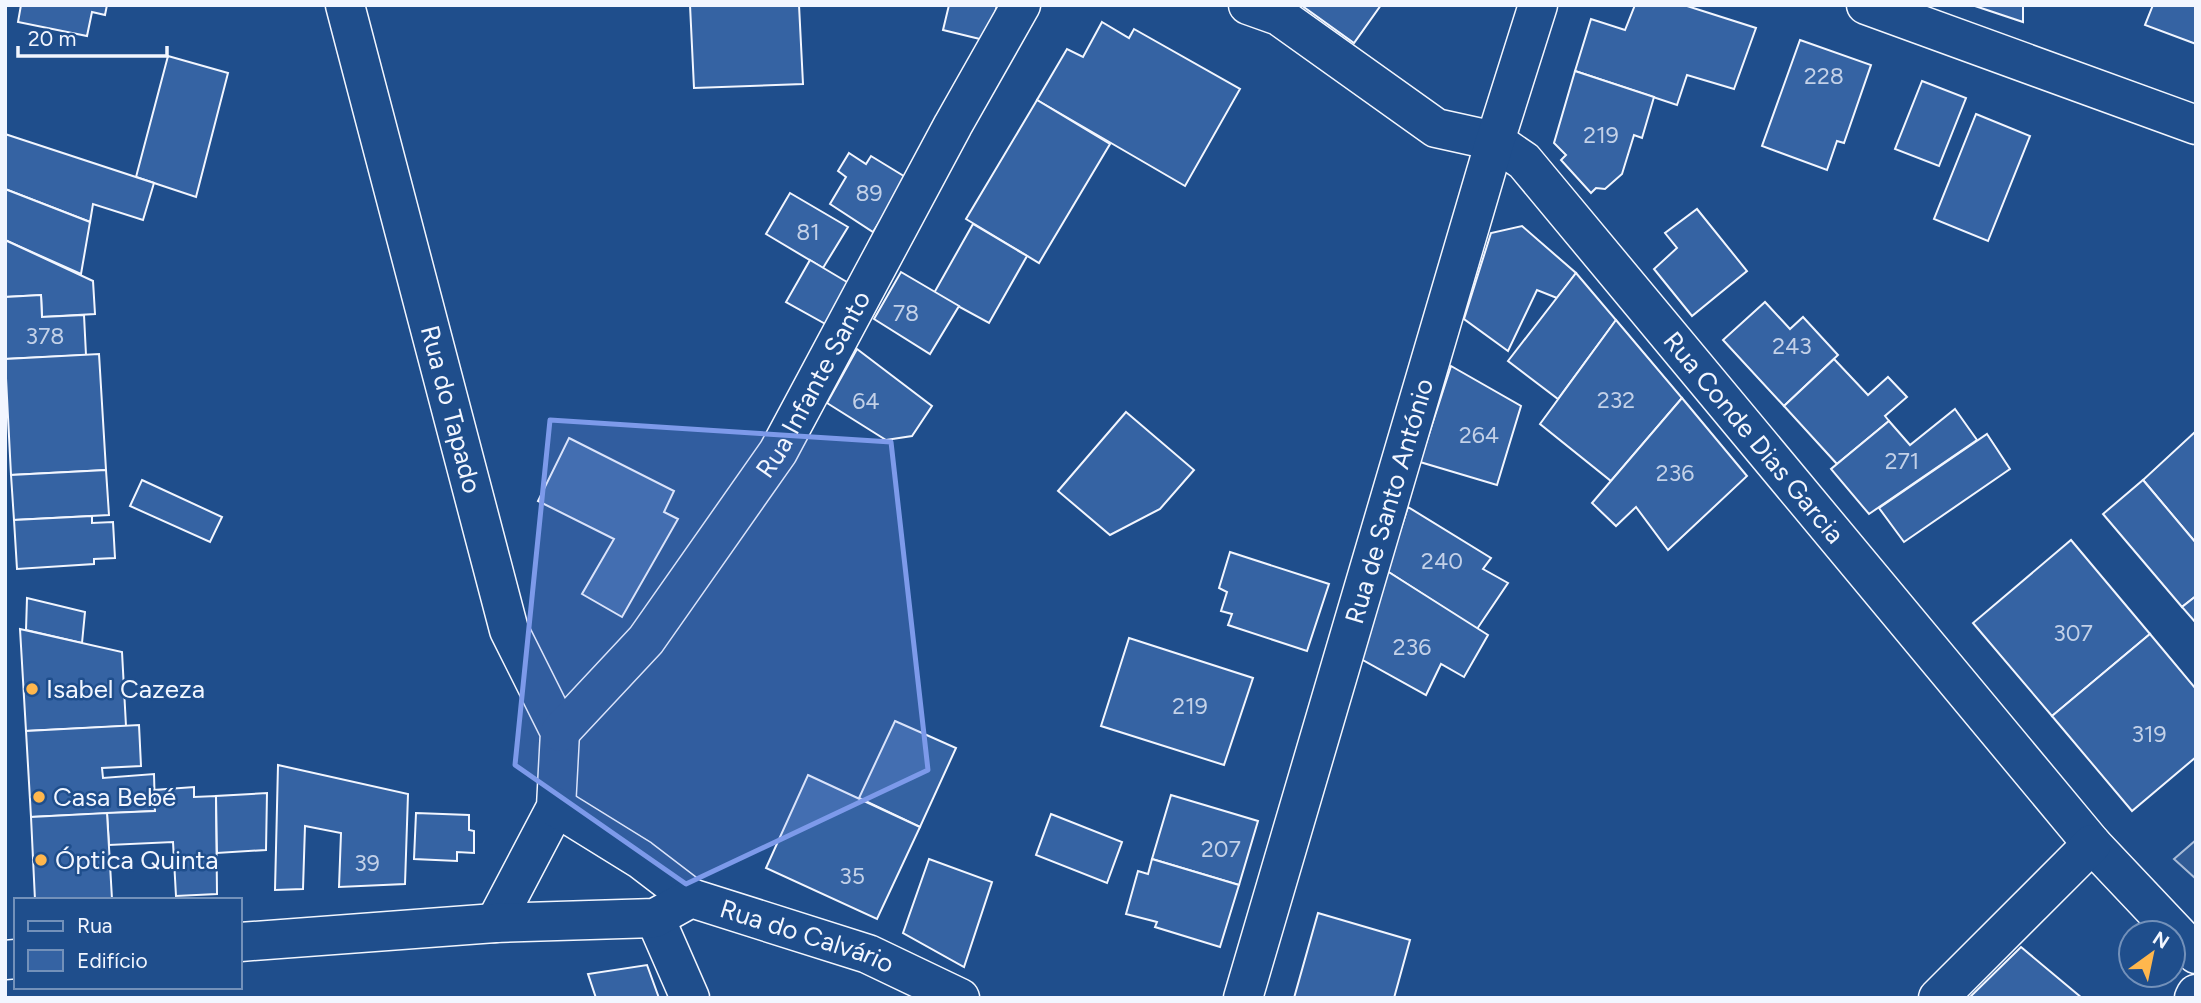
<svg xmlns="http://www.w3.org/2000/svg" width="2201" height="1003" font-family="Figtree,sans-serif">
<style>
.green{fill:#305b95;stroke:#a8bbd7;stroke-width:2}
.building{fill:#3563a3;stroke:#f2f6ff;stroke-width:2}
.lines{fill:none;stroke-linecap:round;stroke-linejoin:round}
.minor-casing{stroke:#f2f6ff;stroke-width:41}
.tertiary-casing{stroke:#f2f6ff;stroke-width:41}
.minor{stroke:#1f4e8c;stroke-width:38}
.tertiary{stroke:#1f4e8c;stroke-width:38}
.marked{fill:#7d9aea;fill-opacity:0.2;stroke:#7d9aea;stroke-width:5;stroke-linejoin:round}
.poi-dot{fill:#ffb74d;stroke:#1f4e8c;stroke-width:2.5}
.labels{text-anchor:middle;stroke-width:5;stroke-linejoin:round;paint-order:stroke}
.number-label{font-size:23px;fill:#c3d1e8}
.street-label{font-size:26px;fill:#f2f6ff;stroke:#1f4e8c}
.poi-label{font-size:26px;fill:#f2f6ff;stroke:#1f4e8c;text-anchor:start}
</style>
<rect width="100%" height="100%" fill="#1f4e8c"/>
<polygon class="green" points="2196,840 2196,879 2174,859"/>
<g class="building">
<polygon points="21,5 107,5 105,15 92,12 87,36 18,22"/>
<polygon points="690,5 799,5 803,84 694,88"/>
<polygon points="949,5 997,5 988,41 943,30"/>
<polygon points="1301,5 1381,5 1354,43"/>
<polygon points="1635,5 1684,5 1756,28 1734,89 1687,75 1677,105 1575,71 1591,19 1625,30"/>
<polygon points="1972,5 2023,5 2023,22"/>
<polygon points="2153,5 2196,5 2196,44 2145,25"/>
<polygon points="1102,22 1129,38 1134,29 1240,89 1185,186 1037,100 1067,49 1083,57"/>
<polygon points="1800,40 1871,65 1844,143 1837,141 1827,170 1762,146"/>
<polygon points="168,56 228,73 196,197 136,177"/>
<polygon points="1575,71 1654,97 1642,138 1634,135 1622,174 1605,189 1596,188 1591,193 1561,160 1566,155 1554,143"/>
<polygon points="1922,81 1966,98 1939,166 1895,149"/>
<polygon points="1037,100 1110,144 1039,263 966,219"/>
<polygon points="1976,114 2030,136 1988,241 1934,219"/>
<polygon points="5,134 154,183 143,220 93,204 90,222 5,189"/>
<polygon points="849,153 866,164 871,156 907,178 873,232 830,204 846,177 838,171"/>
<polygon points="5,189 90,222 81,274 5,240"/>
<polygon points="790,193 848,227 823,268 766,234"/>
<polygon points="1697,209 1747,271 1692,316 1654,269 1677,248 1665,233"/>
<polygon points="973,224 1027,256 989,323 934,293"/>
<polygon points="1522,226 1576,273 1557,298 1537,290 1508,351 1464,319 1491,233"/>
<polygon points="5,240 93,281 95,314 42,317 41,295 5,297"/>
<polygon points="810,260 852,285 829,326 786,302"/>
<polygon points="901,272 959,306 930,354 874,319"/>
<polygon points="1576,273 1616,320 1558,399 1508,361"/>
<polygon points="41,295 42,317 84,315 86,355 5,359 5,297"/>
<polygon points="1765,302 1790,329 1803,317 1838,355 1784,406 1723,340"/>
<polygon points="1616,320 1682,398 1611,481 1540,424"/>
<polygon points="857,349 932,406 912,436 886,440 827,403"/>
<polygon points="99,354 106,470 11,475 5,359"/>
<polygon points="1834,359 1868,395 1888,377 1907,397 1885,416 1889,421 1837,464 1784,406"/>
<polygon points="1451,366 1521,406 1497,485 1420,462"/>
<polygon points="1682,398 1747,476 1668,550 1636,507 1616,526 1592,503"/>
<polygon points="1955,409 1977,440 1869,514 1831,469 1889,421 1910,445"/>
<polygon points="1126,412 1194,470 1160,509 1110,535 1058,491"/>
<polygon points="2196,431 2196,543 2143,480"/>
<polygon points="1987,434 2010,469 1904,542 1879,508"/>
<polygon points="569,438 674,491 664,512 678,519 622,617 582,594 614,539 538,501"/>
<polygon points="106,470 109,515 14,520 11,475"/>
<polygon points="142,480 222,517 210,542 130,506"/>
<polygon points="2143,480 2196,543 2196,596 2182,607 2103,514"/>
<polygon points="1408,507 1491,558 1483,569 1508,583 1477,629 1387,571"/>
<polygon points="92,516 92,523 113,522 115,558 94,559 94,564 17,569 14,520"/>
<polygon points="2071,540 2150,634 2052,716 1973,623"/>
<polygon points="1230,552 1329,584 1307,651 1228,625 1232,614 1221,611 1227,592 1219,588"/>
<polygon points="1387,571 1488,635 1464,677 1441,664 1426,695 1361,659"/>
<polygon points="2196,596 2196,623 2182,607"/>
<polygon points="27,598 85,612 82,643 26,630"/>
<polygon points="20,629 122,652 126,726 26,731"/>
<polygon points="2150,634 2196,689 2196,757 2132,811 2052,716"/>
<polygon points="1129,638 1253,678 1224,765 1101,726"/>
<polygon points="895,721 956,748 920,827 859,798"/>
<polygon points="139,725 141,766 102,768 103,778 154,774 155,811 31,817 26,731"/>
<polygon points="278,765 408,794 405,884 339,887 341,833 305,826 303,889 275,890"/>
<polygon points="808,775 920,827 877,919 766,868"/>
<polygon points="194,787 194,797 216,796 217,894 176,896 173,842 109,845 107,813 155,811 154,790"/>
<polygon points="267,793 266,850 217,853 216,796"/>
<polygon points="1171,795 1258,821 1239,885 1152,859"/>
<polygon points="107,813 112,899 35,900 31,817"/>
<polygon points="416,813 469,815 469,830 474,831 474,853 457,852 457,861 414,859"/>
<polygon points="1051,814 1122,842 1107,883 1036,855"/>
<polygon points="929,859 992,882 964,967 903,933"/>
<polygon points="1152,859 1239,885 1220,947 1155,927 1157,922 1126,914 1138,871 1148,874"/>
<polygon points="1318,913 1410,940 1394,998 1294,998"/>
<polygon points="2021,947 2064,983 2082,998 1969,998"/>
<polygon points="647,965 659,998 596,998 588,974"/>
</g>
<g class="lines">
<g class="minor-casing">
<g id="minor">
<path id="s1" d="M 345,5 L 509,630 L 560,732 L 556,807 L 495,923"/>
<path id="s2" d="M 1248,5 L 1279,16 L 1436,128 L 1495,141 L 1524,161 L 2092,844 L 2196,954"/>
<polyline points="1866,5 2196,125"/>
<path id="s3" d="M 560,732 L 646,640 L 778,452 L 953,125 L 1021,5"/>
<polyline points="556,807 640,859 691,898"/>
<polyline points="655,918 690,998"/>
<path id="s4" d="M 240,942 L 495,923 L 655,918 L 691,898 L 868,954 L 960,998"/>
<polyline points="5,960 16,959"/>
<path id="s5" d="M 1243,998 L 1495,141 L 1538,5"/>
<polyline points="1938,998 2092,844"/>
</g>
</g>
<g class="tertiary-casing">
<polyline id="tertiary" points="2194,998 2196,994"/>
</g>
<use href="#minor" class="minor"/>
<use href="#tertiary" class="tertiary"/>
</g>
<path class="marked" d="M 550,420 L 891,442 L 928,770 L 686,884 L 515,765 Z"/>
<g class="poi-dot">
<circle cx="32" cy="689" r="7"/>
<circle cx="39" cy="797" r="7"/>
<circle cx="41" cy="860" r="7"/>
</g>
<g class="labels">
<g class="number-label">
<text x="1824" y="84">228</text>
<text x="1601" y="143">219</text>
<text x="869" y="201">89</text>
<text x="808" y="240">81</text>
<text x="906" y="321">78</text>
<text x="45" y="344">378</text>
<text x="1792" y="354">243</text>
<text x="1616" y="408">232</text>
<text x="866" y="409">64</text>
<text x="1479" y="443">264</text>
<text x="1902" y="469">271</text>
<text x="1675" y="481">236</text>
<text x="1442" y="569">240</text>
<text x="2073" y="641">307</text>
<text x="1412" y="655">236</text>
<text x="1190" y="714">219</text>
<text x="2149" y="742">319</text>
<text x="1221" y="857">207</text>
<text x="367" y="871">39</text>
<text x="852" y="884">35</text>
</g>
<g class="street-label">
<text dy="9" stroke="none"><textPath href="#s3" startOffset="432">Rua Infante Santo</textPath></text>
<text dy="9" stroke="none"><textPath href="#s1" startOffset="418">Rua do Tapado</textPath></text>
<text dy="9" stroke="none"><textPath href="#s2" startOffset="681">Rua Conde Dias Garcia</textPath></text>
<text dy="9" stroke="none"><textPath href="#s5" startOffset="518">Rua de Santo António</textPath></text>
<text dy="9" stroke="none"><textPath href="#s4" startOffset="579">Rua do Calvário</textPath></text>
</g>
<g class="poi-label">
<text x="46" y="698">Isabel Cazeza</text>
<text x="53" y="806">Casa Bebé</text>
<text x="55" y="869">Óptica Quinta</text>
</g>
</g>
<rect width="2201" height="1003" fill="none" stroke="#f2f6ff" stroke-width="14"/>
<rect x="14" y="898" width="228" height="91" fill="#1f4e8c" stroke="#7391ba" stroke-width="2"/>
<rect x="28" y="921" width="35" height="10" fill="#1f4e8c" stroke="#7391ba" stroke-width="2"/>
<text x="77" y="933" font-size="21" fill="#f2f6ff">Rua</text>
<rect x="28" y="950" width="35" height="21" fill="#3563a3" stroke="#7391ba" stroke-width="2"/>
<text x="77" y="968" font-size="21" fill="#f2f6ff">Edifício</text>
<g transform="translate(2152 954) rotate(33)"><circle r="33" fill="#1f4e8c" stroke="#7391ba" stroke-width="2"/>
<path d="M0-5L12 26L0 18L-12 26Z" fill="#ffb74d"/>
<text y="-10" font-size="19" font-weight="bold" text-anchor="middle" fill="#f2f6ff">N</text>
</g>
<path d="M18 46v10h149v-10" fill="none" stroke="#f2f6ff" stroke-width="3.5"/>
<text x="28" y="46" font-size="21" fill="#f2f6ff" stroke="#1f4e8c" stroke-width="5" paint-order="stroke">20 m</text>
</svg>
